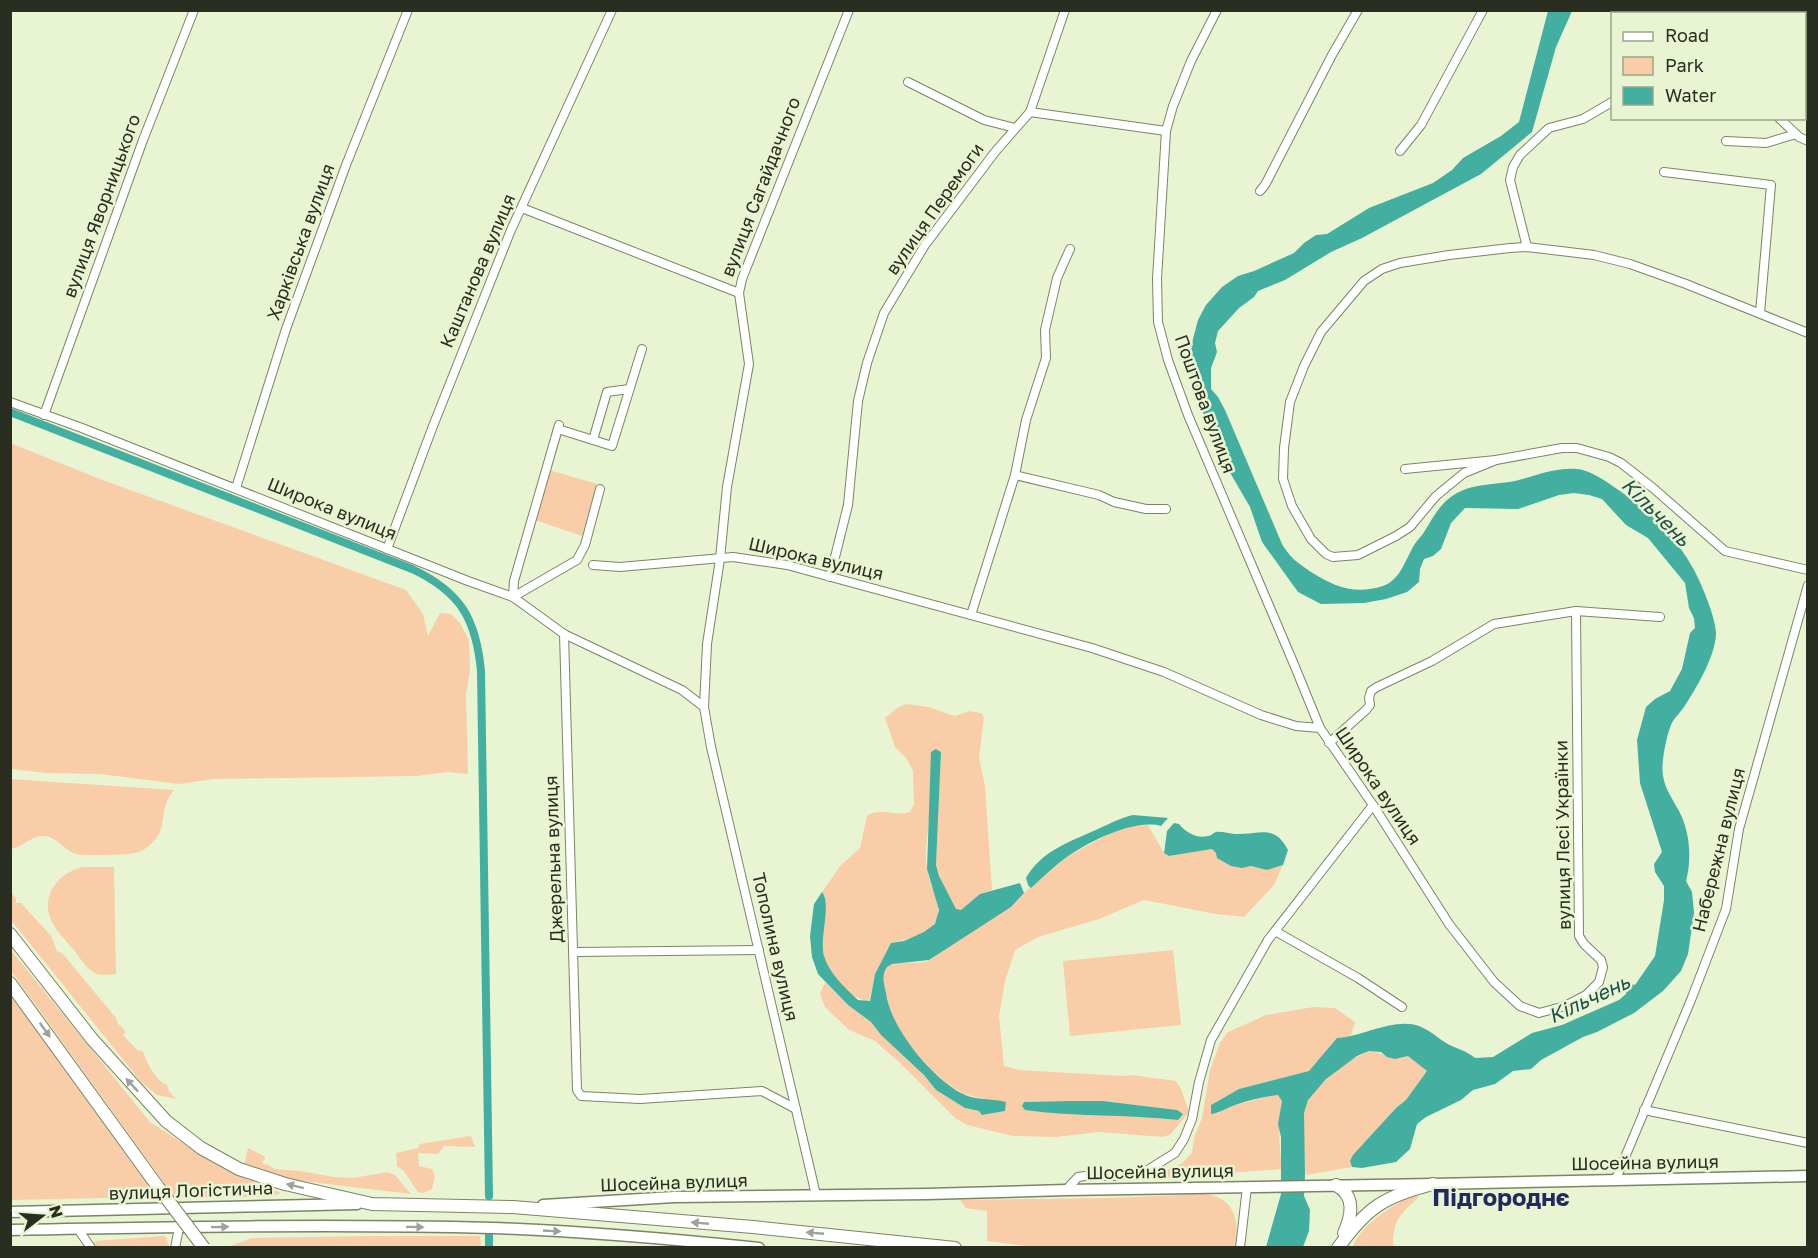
<svg xmlns="http://www.w3.org/2000/svg" width="1818" height="1258" font-family="'Golos Text',sans-serif">
<style>
.green{fill:#f8cda7;fill-rule:evenodd}
.water{fill:#42afa0}
.lines{fill:none;stroke-linecap:round;stroke-linejoin:round}
.canal{stroke:#42afa0;stroke-width:8}
.minor-casing{stroke:#7a8565;stroke-width:10}
.major-casing{stroke:#7a8565;stroke-width:13}
.highway-casing{stroke:#7a8565;stroke-width:14}
.minor{stroke:#fff;stroke-width:8}
.major{stroke:#fff;stroke-width:10}
.highway{stroke:#fff;stroke-width:12}
.highway-bridge-casing{stroke:#7a8565;stroke-width:14;stroke-linecap:butt}
.highway-bridge{stroke:#fff;stroke-width:12}
.oneway{fill:#9fa19b}
.labels{text-anchor:middle;stroke-width:5;stroke-linejoin:round;paint-order:stroke}
.street-label{font-size:18px;fill:#2a2e21;stroke:#e9f5d2}
.water-label{font-size:20px;font-style:italic;fill:#204f49;stroke:#e9f5d2}
.district-label{font-size:24px;font-weight:bold;fill:#212961;stroke:#e9f5d2}
</style>
<rect width="100%" height="100%" fill="#e9f5d2"/>
<g class="green">
<polygon points="10,443 100,479 406,590 423,614 428,636 440,613 451,614 460,623 469,640 470,671 466,694 468,774 448,772 416,776 213,779 179,784 100,774 47,773 11,769"/>
<polygon points="549,470 597,484 582,536 535,520"/>
<path d="M 906,704 L 928,707 L 955,716 L 970,711 L 981,713 L 984,717 L 979,758 L 985,786 L 992,890 L 980,894 L 961,910 L 956,910 L 939,876 L 936,865 L 941,752 L 936,749 C 929,773 931,794 929,818 C 928,835 924,852 927,869 C 929,886 944,905 936,922 C 930,934 903,941 891,943 L 875,974 L 869,1001 C 857,1000 851,994 842,985 C 835,977 828,967 824,957 C 819,938 832,905 822,892 L 841,865 L 860,848 L 867,816 C 880,807 896,817 910,812 L 914,804 L 913,771 L 907,759 L 895,747 L 885,718 L 897,708 Z"/>
<path d="M 10,779 L 174,790 C 159,808 167,822 157,837 C 152,844 144,851 135,853 C 129,855 81,856 76,854 C 66,851 59,840 49,837 C 34,832 24,847 11,849 Z"/>
<path d="M 1148,825 L 1164,853 L 1169,856 L 1212,849 L 1242,868 L 1251,866 L 1267,870 L 1283,865 L 1274,885 L 1244,917 L 1216,914 L 1144,900 L 1099,919 L 1038,937 L 1015,950 L 1005,981 L 999,1016 L 1004,1066 L 1019,1070 L 1123,1076 L 1131,1075 L 1176,1081 L 1181,1089 L 1189,1112 L 1171,1134 L 1163,1137 L 1098,1132 L 1056,1137 L 1013,1136 L 967,1125 L 955,1118 L 899,1062 L 875,1041 L 849,1030 L 825,1007 L 820,994 L 825,982 L 848,1005 L 871,1022 L 881,1035 L 924,1075 L 936,1090 L 965,1108 L 979,1111 L 983,1115 L 1005,1111 C 1000,1108 995,1103 990,1101 C 980,1097 969,1097 959,1091 C 930,1075 890,1027 886,994 C 885,986 880,974 887,967 C 894,960 918,965 928,961 C 934,958 938,954 943,950 L 1011,907 L 1024,893 L 1068,856 L 1111,833 L 1133,826 ZM 1069,1101 L 1103,1101 L 1177,1110 L 1177,1120 L 1144,1116 L 1025,1110 L 1024,1102 Z"/>
<path d="M 82,867 L 114,867 L 116,974 C 110,974 102,976 97,974 C 87,970 80,958 74,950 C 67,942 59,934 53,924 C 39,898 56,874 82,867 Z"/>
<path d="M 10,892 L 16,898 L 16,903 L 21,903 L 51,936 L 57,951 L 63,954 L 116,1018 L 118,1024 L 124,1029 L 125,1033 L 123,1035 L 137,1050 L 143,1051 C 146,1062 156,1081 167,1085 L 169,1091 L 176,1099 L 157,1095 L 141,1082 L 11,920 Z"/>
<polygon points="11,950 150,1122 212,1162 238,1176 281,1193 271,1197 145,1197 11,1200 10,992 154,1193 167,1187 11,971"/>
<polygon points="1173,950 1181,1025 1070,1036 1063,961"/>
<path d="M 1314,1007 L 1335,1008 L 1355,1022 L 1350,1038 L 1337,1039 L 1309,1071 L 1239,1089 L 1211,1105 L 1218,1113 L 1231,1106 L 1278,1094 L 1282,1101 C 1278,1124 1279,1146 1282,1169 L 1159,1178 L 1163,1172 L 1182,1163 L 1192,1153 L 1194,1138 L 1202,1118 L 1210,1070 L 1220,1043 L 1228,1032 L 1266,1015 Z"/>
<path d="M 1370,1051 C 1387,1053 1388,1061 1408,1056 L 1418,1062 L 1427,1072 L 1406,1100 L 1396,1108 L 1350,1161 L 1352,1167 L 1306,1175 C 1303,1156 1299,1117 1307,1100 C 1316,1082 1351,1058 1370,1051 Z"/>
<polygon points="471,1136 475,1147 444,1146 438,1154 418,1153 419,1166 432,1169 435,1177 432,1189 423,1193 418,1192 404,1171 397,1166 396,1153 418,1148 420,1144"/>
<polygon points="248,1148 264,1156 265,1160 262,1161 264,1165 266,1164 275,1169 300,1171 334,1177 353,1178 387,1172 395,1175 411,1194 277,1178 244,1166"/>
<path d="M 1204,1194 C 1235,1197 1240,1221 1235,1247 L 1043,1248 L 987,1241 L 987,1211 L 966,1208 L 960,1200 L 1111,1198 Z"/>
<path d="M 1414,1194 L 1419,1197 C 1400,1214 1393,1220 1393,1247 L 1352,1248 C 1363,1222 1391,1207 1414,1194 Z"/>
<polygon points="163,1236 166,1237 169,1247 93,1246 93,1243 96,1241"/>
<polygon points="369,1236 480,1236 481,1247 228,1247 252,1238"/>
</g>
<g class="water">
<path d="M 1548,11 L 1572,11 L 1556,47 L 1532,132 L 1481,174 L 1362,238 L 1331,252 L 1285,280 L 1258,291 L 1254,297 L 1239,308 L 1218,331 L 1215,343 L 1217,352 L 1211,368 L 1211,389 L 1218,397 L 1225,410 L 1282,544 C 1291,559 1297,562 1311,572 C 1335,587 1355,595 1383,586 C 1400,580 1405,561 1413,547 C 1416,541 1422,536 1426,529 C 1437,511 1444,497 1466,489 C 1481,484 1499,484 1515,481 C 1535,476 1555,467 1577,469 C 1590,470 1606,481 1617,489 C 1657,516 1688,549 1705,594 C 1710,607 1715,620 1716,633 C 1716,655 1696,689 1684,707 C 1680,713 1673,719 1671,725 C 1667,735 1664,750 1663,760 C 1660,782 1669,793 1679,811 C 1690,832 1692,858 1686,881 L 1692,892 L 1694,913 L 1688,954 L 1681,971 L 1663,991 L 1634,1013 L 1597,1032 L 1583,1037 L 1541,1060 L 1531,1069 L 1513,1071 L 1495,1084 L 1473,1090 L 1461,1100 L 1426,1117 L 1417,1124 L 1410,1149 L 1396,1162 L 1362,1168 L 1352,1167 L 1350,1161 L 1353,1155 L 1396,1108 L 1406,1100 L 1427,1071 L 1408,1056 L 1395,1059 L 1387,1057 L 1381,1052 L 1369,1051 L 1357,1056 L 1326,1079 L 1308,1100 L 1304,1113 L 1305,1175 L 1304,1196 L 1310,1210 L 1309,1231 L 1303,1247 L 1266,1247 L 1281,1194 L 1281,1137 L 1278,1124 L 1282,1101 L 1278,1095 C 1263,1097 1249,1100 1235,1105 C 1226,1108 1220,1113 1211,1114 L 1211,1105 L 1239,1089 L 1309,1071 L 1337,1038 C 1361,1037 1395,1017 1419,1026 C 1429,1030 1437,1037 1446,1043 C 1456,1049 1466,1050 1475,1058 L 1493,1057 L 1532,1033 L 1562,1025 L 1619,1000 L 1626,994 L 1628,983 L 1635,985 L 1655,956 L 1664,900 L 1664,886 L 1655,872 L 1654,864 L 1662,852 L 1640,783 L 1637,740 L 1646,707 L 1655,699 L 1670,691 L 1682,669 L 1690,633 L 1695,628 L 1694,618 L 1689,608 L 1685,583 L 1648,538 L 1626,525 L 1602,499 L 1589,495 L 1574,493 L 1559,495 L 1518,509 L 1465,508 L 1451,523 L 1441,549 L 1433,556 L 1424,559 L 1420,569 L 1419,582 L 1407,592 L 1386,599 L 1364,603 L 1321,604 L 1298,592 L 1262,542 L 1250,507 L 1225,464 L 1199,403 L 1200,393 L 1192,376 L 1190,358 L 1193,339 L 1198,320 L 1206,305 L 1222,287 L 1238,276 L 1254,271 L 1294,253 L 1304,243 L 1316,235 L 1327,234 L 1369,208 L 1433,183 L 1452,170 L 1463,158 L 1501,136 L 1519,122 Z"/>
<path d="M 936,749 L 941,752 L 936,865 L 939,876 L 956,909 L 961,910 L 980,894 L 1020,883 L 1024,893 L 1011,907 L 929,960 L 892,964 L 887,967 C 881,976 884,983 886,993 C 890,1027 931,1077 961,1093 C 975,1101 991,1098 1006,1102 L 1005,1111 L 982,1115 L 979,1111 L 965,1108 L 936,1090 L 924,1075 L 881,1035 L 871,1022 L 848,1005 L 818,974 L 812,957 L 810,936 L 814,904 L 822,892 C 832,904 819,938 824,956 C 829,973 845,988 858,1000 L 870,1001 L 875,974 L 891,943 L 904,941 L 924,932 L 935,924 L 939,910 L 927,869 L 931,752 Z"/>
<path d="M 1133,815 L 1168,818 L 1161,826 C 1133,818 1081,845 1059,863 C 1049,871 1040,880 1031,888 L 1028,885 L 1026,878 C 1041,851 1071,841 1098,829 C 1109,824 1120,818 1133,815 Z"/>
<path d="M 1174,823 L 1179,824 C 1185,832 1197,839 1208,836 C 1211,836 1213,833 1216,832 C 1222,831 1229,834 1235,834 C 1259,835 1274,823 1288,850 L 1283,865 L 1267,870 L 1251,866 L 1242,868 L 1231,866 L 1217,858 L 1216,853 L 1212,849 L 1169,856 L 1164,853 L 1167,831 Z"/>
<path d="M 1069,1101 L 1103,1101 L 1177,1110 L 1183,1114 L 1178,1120 C 1127,1114 1075,1117 1025,1110 L 1022,1106 L 1024,1102 Z"/>
</g>
<g class="lines">
<g class="canal">
<path d="M 10,412 L 412,569 C 461,592 476,619 481,671 L 489,1196"/>
<polyline points="489,1234 489,1248"/>
</g>
<g class="minor-casing">
<g id="minor">
<polyline points="1217,10 1191,61 1173,106 1166,131 1157,279 1158,322 1168,360 1188,415 1293,662 1320,728 1373,805 1449,924 1494,982 1520,1006 1539,1013 1565,1006 1586,995 1599,982 1603,967 1601,960 1584,944 1579,936 1576,611"/>
<polyline points="908,82 984,120 1015,128"/>
<polyline points="1030,112 1166,131"/>
<polyline points="1779,118 1799,137 1808,141"/>
<polyline points="1726,141 1766,143 1796,134"/>
<polyline points="1400,151 1421,125 1483,10"/>
<polyline points="1664,172 1771,185 1760,313"/>
<polyline points="1260,191 1265,185 1332,55 1358,10"/>
<polyline points="522,208 739,293"/>
<polyline points="1527,247 1510,180 1513,167 1520,155 1549,128 1583,119 1612,102"/>
<polyline points="10,402 82,428 468,581 513,597 564,634 682,690 704,707"/>
<polyline points="44,415 143,140 194,10"/>
<polyline points="558,429 612,446 642,349"/>
<polyline points="593,440 607,392 629,389"/>
<polyline points="1496,460 1464,473 1436,496 1410,527 1396,536 1358,555 1333,557 1326,554 1311,539 1292,506 1283,479 1284,448 1290,402 1304,366 1321,332 1364,281 1382,269 1400,263 1449,255 1510,248 1527,247 1594,255 1630,264 1686,284 1808,333"/>
<polyline points="1405,469 1496,460 1562,448 1577,448 1609,457 1621,463 1653,488 1725,551 1808,570"/>
<polyline points="1015,475 1099,495 1114,502 1146,509 1166,509"/>
<polyline points="236,488 286,329 346,165 408,10"/>
<polyline points="387,549 433,426 511,230 612,10"/>
<polyline points="593,565 620,567 733,557 787,565 1092,648 1164,672 1261,715 1296,726 1320,728"/>
<polyline points="830,577 848,505 858,401 867,363 884,313 925,245 995,152 1030,112 1065,10"/>
<polyline points="513,597 514,581 559,425"/>
<polyline points="513,597 577,560 585,545 600,489"/>
<polyline points="971,615 1015,475 1026,420 1046,358 1045,330 1057,278 1070,249"/>
<polyline points="564,634 577,1090 581,1096 640,1099 762,1091 796,1109"/>
<polyline points="1329,743 1366,710 1370,705 1369,698 1371,691 1377,687 1432,661 1494,624 1576,611 1660,617"/>
<polyline points="1275,931 1358,978 1402,1007"/>
<polyline points="574,952 759,950"/>
<polyline points="1644,1110 1808,1143"/>
<polyline points="1615,1181 1691,1000 1726,909 1739,829 1808,585"/>
<polyline points="1066,1190 1078,1177 1085,1176 1113,1176 1146,1171 1175,1153 1184,1139 1192,1119 1199,1082 1211,1040 1268,940 1373,805"/>
<polyline points="816,1195 711,747 704,707 707,644 720,559 727,487 749,364 739,293 742,279 849,10"/>
<polyline points="78,1229 91,1248"/>
<polyline points="175,1248 179,1228"/>
<polyline points="1240,1248 1247,1187"/>
</g>
</g>
<g class="major-casing">
<g id="major">
<polyline points="543,1205 674,1197 927,1194 1066,1190 1433,1184 1808,1176"/>
<polyline points="10,1212 357,1204"/>
<path d="M 10,1230 C 171,1227 332,1224 492,1228 C 582,1231 671,1239 759,1248"/>
</g>
</g>
<g class="highway-casing">
<g id="highway">
<polyline points="10,934 92,1039 166,1121 201,1148 239,1169 285,1184 372,1204 513,1207 753,1227 955,1248"/>
<polyline points="10,983 158,1187"/>
<path d="M 1336,1185 C 1356,1196 1352,1215 1344,1233"/>
<path d="M 1338,1248 C 1367,1207 1385,1196 1433,1184"/>
</g>
</g>
<use href="#minor" class="minor"/>
<use href="#major" class="major"/>
<use href="#highway" class="highway"/>
<g class="highway-bridge-casing">
<polyline id="highway-bridge" points="158,1187 204,1248"/>
</g>
<use href="#highway-bridge" class="highway-bridge"/>
</g>
<defs><path id="oneway-solid" d="M-6-.8H1V-3.2L6.5 0L1 3.2V.8H-6Z" transform="scale(1.5)"/></defs>
<g class="oneway">
<use href="#oneway-solid" transform="translate(45 1030) rotate(54)"/>
<use href="#oneway-solid" transform="translate(132 1085) rotate(-133)"/>
<use href="#oneway-solid" transform="translate(295 1186) rotate(-166)"/>
<use href="#oneway-solid" transform="translate(700 1223) rotate(-175)"/>
<use href="#oneway-solid" transform="translate(220 1227) rotate(-1)"/>
<use href="#oneway-solid" transform="translate(415 1227) rotate(1)"/>
<use href="#oneway-solid" transform="translate(552 1231) rotate(3)"/>
<use href="#oneway-solid" transform="translate(815 1233) rotate(-175)"/>
</g>
<g class="labels">
<g class="street-label">
<text transform="translate(761 187) rotate(-69)" y="6">вулиця Сагайдачного</text>
<text transform="translate(102 206) rotate(-70)" y="6">вулиця Яворницького</text>
<text transform="translate(935 209) rotate(-55)" y="6">вулиця Перемоги</text>
<text transform="translate(301 242) rotate(-70)" y="6">Харківська вулиця</text>
<text transform="translate(478 271) rotate(-67)" y="6">Каштанова вулиця</text>
<text transform="translate(1205 404) rotate(70)" y="6">Поштова вулиця</text>
<text transform="translate(332 509) rotate(22)" y="6">Широка вулиця</text>
<text transform="translate(816 559) rotate(13)" y="6">Широка вулиця</text>
<text transform="translate(1378 786) rotate(56)" y="6">Широка вулиця</text>
<text transform="translate(1563 835) rotate(-91)" y="6">вулиця Лесі Українки</text>
<text transform="translate(1719 850) rotate(-76)" y="6">Набережна вулиця</text>
<text transform="translate(554 859) rotate(-92)" y="6">Джерельна вулиця</text>
<text transform="translate(775 947) rotate(77)" y="6">Тополина вулиця</text>
<text transform="translate(1645 1163) rotate(-1)" y="6">Шосейна вулиця</text>
<text transform="translate(1160 1172) rotate(-1)" y="6">Шосейна вулиця</text>
<text transform="translate(674 1183) rotate(-2)" y="6">Шосейна вулиця</text>
<text transform="translate(191 1191) rotate(-2)" y="6">вулиця Логістична</text>
</g>
<g class="water-label">
<text transform="translate(1656 512) rotate(45)" y="7">Кільчень</text>
<text transform="translate(1589 999) rotate(-25)" y="7">Кільчень</text>
</g>
<g class="district-label">
<text x="1501" y="1206">Підгороднє</text>
</g>
</g>
<rect width="1818" height="1258" fill="none" stroke="#2a2e21" stroke-width="24"/>
<rect x="1611" y="12" width="195" height="108" fill="#e9f5d2" stroke="#9da58b" stroke-width="1.5"/>
<rect x="1623" y="32" width="30" height="9" fill="#ffffff" stroke="#9da58b" stroke-width="1.5"/>
<text x="1665" y="42" font-size="18" fill="#2a2e21">Road</text>
<rect x="1623" y="57" width="30" height="18" fill="#f8cda7" stroke="#9da58b" stroke-width="1.5"/>
<text x="1665" y="72" font-size="18" fill="#2a2e21">Park</text>
<rect x="1623" y="87" width="30" height="18" fill="#42afa0" stroke="#9da58b" stroke-width="1.5"/>
<text x="1665" y="102" font-size="18" fill="#2a2e21">Water</text>
<g transform="translate(42 1216) rotate(73)" stroke="#e9f5d2" stroke-width="4.5" paint-order="stroke">
<path d="M0-4.5L10 22L0 15L-10 22Z" fill="#2a2e21"/>
<text y="-9" font-size="16" font-weight="bold" text-anchor="middle" fill="#2a2e21">N</text>
</g>
</svg>
